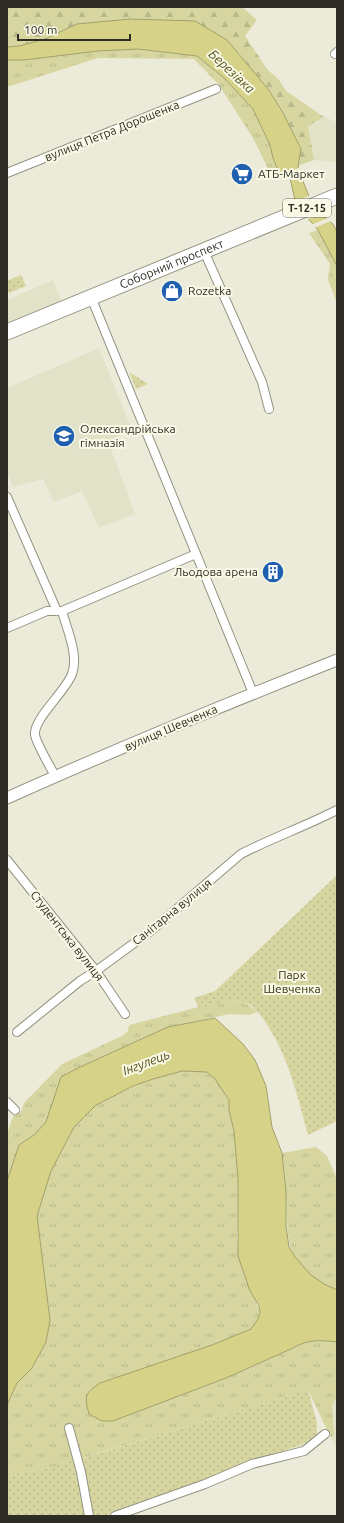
<svg xmlns="http://www.w3.org/2000/svg" width="344" height="1523" font-family="Ubuntu,sans-serif">
<style>
.built{fill:#e2e2c8}
.grass{fill:url(#grass-tufts)}
.forest{fill:url(#forest-firs)}
.park{fill:url(#park-dots)}
.water{fill:#d6d388;stroke:#a3a16b}
.pier{fill:#ecebd9}
.lines{fill:none;stroke-linecap:round;stroke-linejoin:round}
.street-casing{stroke:#939382;stroke-width:10}
.secondary-casing{stroke:#939382;stroke-width:13}
.highway-casing{stroke:#939382;stroke-width:17}
.street{stroke:#fff;stroke-width:8}
.secondary{stroke:#fff;stroke-width:11}
.highway{stroke:#fff;stroke-width:15}
.labels{text-anchor:middle;stroke-width:4;stroke-linejoin:round;paint-order:stroke}
.shield{fill:#f9f9e6;stroke:#6a6a60;stroke-width:1}
.shield-label{font-size:11px;font-weight:bold;fill:#2d2d26}
.street-label{font-size:12px;fill:#2d2d26;stroke:#f9f9e6}
.poi-label{font-size:12px;fill:#2d2d26;stroke:#f9f9e6;text-anchor:start}
.park-label{font-size:12px;fill:#343211;stroke:#f9f9e6}
.water-label{font-size:13px;font-style:italic;fill:#57541d;stroke:#f9f9e6}
</style>
<defs>
<pattern id="grass-tufts" width="24" height="20" patternUnits="userSpaceOnUse"><rect width="24" height="20" fill="#d7d6a1"/><path d="M3 7l-1-3M5 7V3M7 7l1-3M15 17l-1-3M17 17v-4M19 17l1-3" fill="none" stroke="#b9b88a"/></pattern>
<pattern id="forest-firs" width="22" height="20" patternUnits="userSpaceOnUse"><rect width="22" height="20" fill="#d7d6a1"/><path d="M5 1l3.5 6h-7zM16 11l3.5 6h-7z" fill="#b9b88a"/></pattern>
<pattern id="park-dots" width="8" height="8" patternUnits="userSpaceOnUse"><rect width="8" height="8" fill="#d7d6a1"/><path d="M2 2h.1M6 6h.1" fill="none" stroke="#b9b88a" stroke-width="1.8" stroke-linecap="round"/></pattern>
</defs>
<rect width="100%" height="100%" fill="#ecebd9"/>
<g class="built">
<polygon points="324,117 337,122 337,162 314,160 308,126"/>
<polygon points="53,280 62,302 7,326 7,300"/>
<polygon points="99,348 132,430 108,441 135,514 99,528 82,491 54,502 43,479 13,487 7,473 7,388"/>
<polygon points="337,1386 337,1450 308,1390"/>
</g>
<g class="grass">
<polygon points="138,49 197,56 223,77 253,109 270,145 273,158 279,173 272,177 253,138 219,85 194,59 98,58 7,87 7,60 24,60 98,51"/>
<polygon points="318,230 337,266 337,303 328,280 330,264 309,233"/>
<path d="M 222,1001 C 239,1001 245,1000 257,1012 L 249,1015 L 230,1014 L 168,1027 L 78,1068 L 61,1077 L 46,1122 L 34,1135 L 19,1145 L 7,1181 L 7,1134 L 13,1116 C 21,1114 22,1110 24,1103 L 62,1064 L 122,1036 L 128,1031 L 129,1025 Z"/>
<path d="M 182,1071 L 206,1072 L 215,1079 L 229,1100 L 229,1110 L 234,1131 L 238,1179 L 237,1241 L 244,1275 L 260,1312 L 258,1319 L 251,1329 L 212,1345 L 113,1421 L 226,1378 L 293,1348 C 308,1339 320,1340 337,1342 L 337,1397 L 332,1405 L 334,1434 L 331,1438 L 308,1390 L 49,1468 L 7,1476 L 7,1405 L 17,1383 L 32,1368 L 46,1342 L 50,1320 L 37,1216 L 51,1171 L 74,1127 L 96,1105 L 133,1086 L 153,1079 Z"/>
<path d="M 316,1147 L 327,1156 L 337,1179 L 337,1290 C 284,1269 288,1242 286,1193 C 286,1179 284,1166 282,1153 Z"/>
</g>
<polygon class="forest" points="7,7 242,7 257,20 245,36 267,69 279,80 286,91 324,117 308,126 314,160 298,166 300,149 282,111 268,89 227,40 77,24 45,39 19,46 7,47"/>
<g class="park">
<polygon points="21,275 26,286 9,293 7,289 7,281"/>
<polygon points="129,372 148,384 136,389"/>
<path d="M 337,875 L 337,1121 L 308,1135 C 297,1094 288,1055 264,1020 C 259,1014 253,1005 246,1003 C 231,997 214,1004 199,1008 L 194,998 L 215,991 Z"/>
<polygon points="308,1390 317,1423 317,1434 302,1445 254,1460 210,1479 104,1516 93,1516 80,1459"/>
<polygon points="74,1460 86,1516 7,1516 7,1476 49,1468"/>
</g>
<g class="water">
<polygon points="131,19 195,21 227,40 268,89 282,111 301,149 298,166 300,174 311,201 325,218 333,224 337,232 337,266 318,230 305,215 295,200 290,178 287,172 279,173 273,158 270,145 253,109 223,77 197,56 138,49 98,51 24,60 7,60 7,47 19,46 45,39 77,24"/>
<path d="M 215,1018 L 243,1044 L 255,1060 L 266,1086 L 272,1127 L 282,1153 L 286,1191 L 286,1226 L 289,1247 L 295,1257 L 311,1275 L 324,1284 L 337,1290 L 337,1342 C 320,1340 308,1339 293,1348 L 226,1378 L 113,1421 L 102,1421 L 89,1414 C 84,1396 85,1393 100,1383 L 212,1345 L 251,1329 L 258,1319 L 260,1312 L 259,1306 L 250,1291 L 238,1256 L 238,1179 L 234,1131 L 229,1110 L 229,1100 L 215,1079 L 207,1072 L 182,1071 L 153,1079 L 133,1086 L 96,1105 L 74,1127 L 51,1171 L 37,1216 L 50,1320 L 46,1342 L 32,1368 L 17,1383 L 7,1405 L 7,1181 L 19,1145 L 34,1135 L 46,1122 L 61,1077 L 78,1068 L 168,1027 Z"/>
</g>
<g class="pier">
<polygon points="301,167 302,171 287,177 286,173"/>
<polygon points="311,195 323,213 306,220 294,202"/>
<polygon points="328,218 331,221 314,228 311,225"/>
</g>
<g class="lines">
<g class="street-casing">
<g id="street">
<polyline points="335,54 337,52"/>
<polyline points="7,173 216,89"/>
<polyline points="204,251 262,382 269,409"/>
<polyline points="91,297 253,693"/>
<polyline points="7,497 57,611"/>
<polyline points="7,628 47,611 62,611 196,554"/>
<path d="M 55,776 C 50,766 37,745 35,735 C 33,719 66,691 72,674 C 79,655 67,630 62,611"/>
<polyline points="7,860 96,971 125,1014"/>
<path d="M 17,1032 L 80,981 L 96,971 L 152,930 L 241,854 C 272,838 306,826 337,810"/>
<polyline points="7,1102 15,1110"/>
<polyline points="69,1428 81,1472 89,1516"/>
<polyline points="115,1516 205,1484 252,1464 304,1451 325,1434"/>
</g>
</g>
<g class="secondary-casing">
<path id="secondary" d="M 7,798 C 116,749 226,704 337,660"/>
</g>
<g class="highway-casing">
<g id="highway">
<path id="s1" d="M 7,332 L 337,196"/>
</g>
</g>
<use href="#street" class="street"/>
<use href="#secondary" class="secondary"/>
<use href="#highway" class="highway"/>
</g>
<defs>
<g id="supermarket-disc" transform="scale(1.15)"><circle r="9.5" fill="#1f5fb0" stroke="#f9f9e6"/><path d="M-6-5.5h2.5l.6 2H6L4.5 2H-2.5L-4.4-4H-6ZM-1.5 3.2a1.3 1.3 0 1 0 .1 0ZM3 3.2a1.3 1.3 0 1 0 .1 0Z" fill="#fff"/></g>
<g id="shop-disc" transform="scale(1.15)"><circle r="9.5" fill="#1f5fb0" stroke="#f9f9e6"/><path d="M-5-2.5h2.3a2.7 3.5 0 0 1 5.4 0H5L5.5 6h-11ZM-1.5-2.5h3a1.5 2.3 0 0 0-3 0Z" fill="#fff"/></g>
<g id="school-disc" transform="scale(1.15)"><circle r="9.5" fill="#1f5fb0" stroke="#f9f9e6"/><path d="M0-5L7-2L0 1L-7-2ZM-4 1L0 2.5L4 1V4Q0 6-4 4Z" fill="#fff"/></g>
<g id="building-disc" transform="scale(1.15)"><circle r="9.5" fill="#1f5fb0" stroke="#f9f9e6"/><path d="M-4-6H4V6H1V3H-1V6H-4ZM-2.5-4.3h1.7v1.8h-1.7ZM.8-4.3h1.7v1.8H.8ZM-2.5-1h1.7V.8h-1.7ZM.8-1h1.7V.8H.8Z" fill="#fff"/></g>
</defs>
<g fill-rule="evenodd">
<use href="#supermarket-disc" x="242" y="174"/>
<use href="#shop-disc" x="172" y="291"/>
<use href="#school-disc" x="64" y="436"/>
<use href="#building-disc" x="273" y="572"/>
</g>
<g class="labels">
<rect class="shield" x="283" y="199" width="48" height="18" rx="3"/>
<g class="shield-label">
<text x="307" y="212">Т-12-15</text>
</g>
<g class="street-label">
<text transform="translate(112 131) rotate(-22)" y="4">вулиця Петра Дорошенка</text>
<text dy="4" stroke="none"><textPath href="#s1" startOffset="178">Соборний проспект</textPath></text>
<text transform="translate(171 728) rotate(-23)" y="4">вулиця Шевченка</text>
<text transform="translate(172 912) rotate(-39)" y="4">Санітарна вулиця</text>
<text transform="translate(67 936) rotate(52)" y="4">Студентська вулиця</text>
</g>
<g class="poi-label">
<text x="258" y="178">АТБ-Маркет</text>
<text x="188" y="295">Rozetka</text>
<text x="80" y="433">Олександрійська<tspan x="80" dy="14">гімназія</tspan></text>
<text x="258" y="576" text-anchor="end">Льодова арена</text>
</g>
<g class="park-label">
<text x="292" y="979">Парк<tspan x="292" dy="14">Шевченка</tspan></text>
</g>
<g class="water-label">
<text transform="translate(232 71) rotate(43)" y="5">Березівка</text>
<text transform="translate(146 1062) rotate(-21)" y="5">Інгулець</text>
</g>
</g>
<rect width="344" height="1523" fill="none" stroke="#2d2d26" stroke-width="16"/>
<path d="M18 34v6h112v-6" fill="none" stroke="#2d2d26" stroke-width="2"/>
<text x="24" y="34" font-size="12" fill="#2d2d26" stroke="#f9f9e6" stroke-width="3" paint-order="stroke">100 m</text>
</svg>
